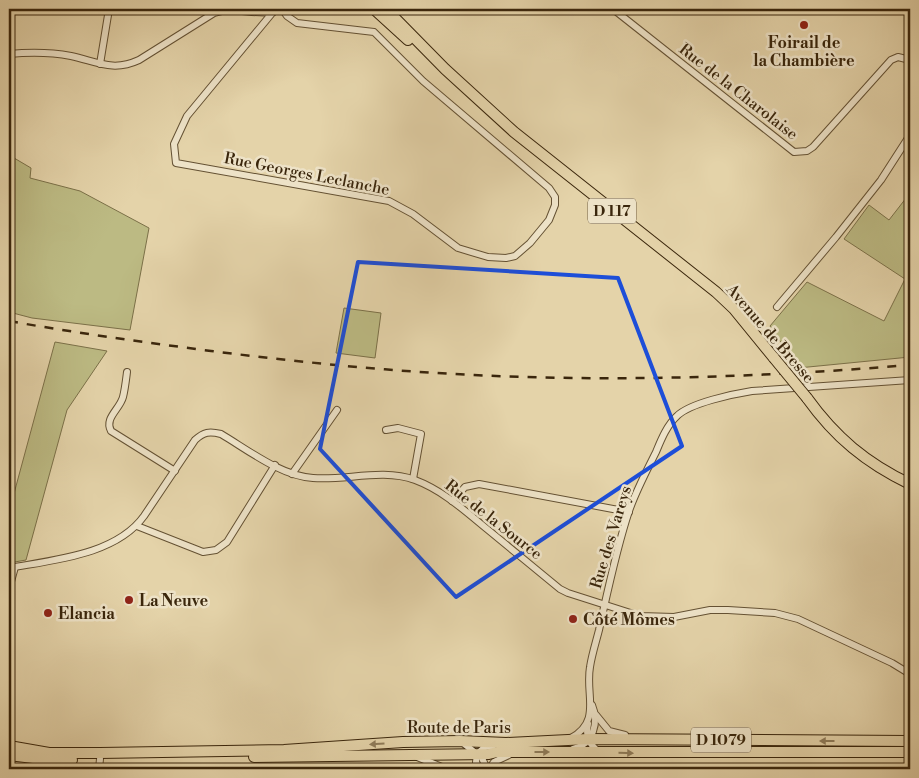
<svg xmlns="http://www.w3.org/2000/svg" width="919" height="778" font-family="'Libre Bodoni',serif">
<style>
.green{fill:#bcba83;stroke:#7b7048}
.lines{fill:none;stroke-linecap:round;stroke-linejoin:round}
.minor-casing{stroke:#645133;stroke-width:8}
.primary-casing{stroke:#3a260c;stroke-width:12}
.minor{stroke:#ede2c7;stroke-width:6}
.primary{stroke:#e4d3a9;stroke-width:10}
.rail{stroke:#3a260c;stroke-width:2.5;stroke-dasharray:9 9;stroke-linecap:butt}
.primary-bridge-casing{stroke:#3a260c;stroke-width:12;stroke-linecap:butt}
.primary-bridge{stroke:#e4d3a9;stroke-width:10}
.oneway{fill:#8f7c5a}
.marked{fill:none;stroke:#1d4ed8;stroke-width:4;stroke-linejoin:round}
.poi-dot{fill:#8f2418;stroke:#ede2c7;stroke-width:2}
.labels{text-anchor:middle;stroke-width:5;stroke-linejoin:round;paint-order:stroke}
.shield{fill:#ede2c7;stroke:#705e44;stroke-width:1}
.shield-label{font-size:15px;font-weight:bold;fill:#3a260c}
.poi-label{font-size:16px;font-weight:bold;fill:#3a260c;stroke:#ede2c7;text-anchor:start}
.street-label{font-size:16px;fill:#3a260c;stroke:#ede2c7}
</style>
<rect width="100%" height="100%" fill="#e4d3a9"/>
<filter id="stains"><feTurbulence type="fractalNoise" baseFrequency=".004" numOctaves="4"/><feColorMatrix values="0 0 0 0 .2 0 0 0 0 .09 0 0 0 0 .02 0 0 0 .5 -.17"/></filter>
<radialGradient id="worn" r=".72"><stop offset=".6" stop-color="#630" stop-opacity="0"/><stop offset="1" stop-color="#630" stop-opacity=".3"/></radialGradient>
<g class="green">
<polygon points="9,155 31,168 30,178 80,191 149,228 130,330 32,318 9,312"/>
<polygon points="910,193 910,357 798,368 770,326 807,282 884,321 905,279 844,239 869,205 889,220"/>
<polygon points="344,308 381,313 375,358 336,353"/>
<polygon points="55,342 107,351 67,410 26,560 9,563 9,512"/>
</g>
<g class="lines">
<g class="minor-casing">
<g id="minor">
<polyline points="613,9 794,152 807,151 813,147 891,60 898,57 910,60"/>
<polyline points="273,12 187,116 174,144 176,163 389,201 413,214 458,248 488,257 506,258 515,256 530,243 549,220 555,205 555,197 549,188 423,81 374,32 297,23 287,16 282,9"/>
<path d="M 9,54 C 30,52 50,52 71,56 C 98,62 113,72 139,60 L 214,13 C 233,6 253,15 273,12"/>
<polyline points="100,64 109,9"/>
<polyline points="777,307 836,237 881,180 910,135"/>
<path d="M 127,372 C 126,380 125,389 123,397 C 120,409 104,418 111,431 L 175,471"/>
<polyline points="386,430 398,428 421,434 413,479"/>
<polyline points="292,474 337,410"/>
<polyline points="452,501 465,487 479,484 629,512"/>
<polyline points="137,526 203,552 216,550 227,542 275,465"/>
<path d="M 9,568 C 53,560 116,555 144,516 L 195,440 C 204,432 209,431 221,434 C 248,450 281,476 313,478 C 345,481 382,468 415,480 C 442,490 464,510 487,529 C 511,549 536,569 560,589 L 568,593 L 640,616 L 674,617 L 710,610 L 728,610 L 775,613 L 798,619 L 892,663 L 910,674"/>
<polyline points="9,589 15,567"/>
<polyline points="596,715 609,731 625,735"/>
<path d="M 588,724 C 585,736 589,744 599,752"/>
<path d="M 571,738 C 602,721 585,695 590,667 C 592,654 596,642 599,630 C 608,590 616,550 629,511 C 636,491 646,472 656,452 C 661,440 667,425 677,416 C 690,403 733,394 752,391 L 910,380"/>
<polyline points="463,743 482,758 487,769"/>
<path d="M 573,749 C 594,744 599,722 592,705"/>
<polyline points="417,757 447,769"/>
<polyline points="99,769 100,759"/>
<polyline points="479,769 476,762 477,754 485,747 493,746"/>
<polyline points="489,769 494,762 509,755"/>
</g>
</g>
<g class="primary-casing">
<g id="primary">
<polyline points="374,9 408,40"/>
<polyline points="386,9 445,69 514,132 716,292 734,309 774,358"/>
<path d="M 807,398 C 835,437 866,463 910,484"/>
<polyline points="9,746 49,753 100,753 284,750 403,742 460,741 506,743 588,739 910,741"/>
<polyline points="9,755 49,760 72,760"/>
<polyline points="254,757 489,754 497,752 910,752"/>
</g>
</g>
<use href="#minor" class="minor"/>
<use href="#primary" class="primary"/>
<path class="rail" d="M 9,321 C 76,333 143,342 211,351 C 299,362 386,371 474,375 C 619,382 765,377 910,365"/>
<g class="primary-bridge-casing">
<polyline id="primary-bridge" points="774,358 807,398"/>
</g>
<use href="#primary-bridge" class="primary-bridge"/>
</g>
<defs><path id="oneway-solid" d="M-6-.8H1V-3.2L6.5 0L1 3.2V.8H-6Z" transform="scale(1.25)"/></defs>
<g class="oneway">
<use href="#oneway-solid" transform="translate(827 741) rotate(-180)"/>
<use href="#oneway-solid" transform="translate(377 744) rotate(177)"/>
<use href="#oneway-solid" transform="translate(542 752)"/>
<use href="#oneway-solid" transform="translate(626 753) rotate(1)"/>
</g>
<path class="marked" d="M 358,262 L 618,278 L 682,446 L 456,597 L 320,449 Z"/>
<g class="poi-dot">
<circle cx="804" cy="25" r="5"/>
<circle cx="129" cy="600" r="5"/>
<circle cx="48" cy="613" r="5"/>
<circle cx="573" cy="619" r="5"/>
</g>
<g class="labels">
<g class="shield">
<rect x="588" y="198.5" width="48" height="25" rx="4"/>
<rect x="691" y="727.5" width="60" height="25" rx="4"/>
</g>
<g class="shield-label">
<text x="612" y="216">D 117</text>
<text x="721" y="745">D 1079</text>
</g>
<g class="poi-label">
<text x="804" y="48" text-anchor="middle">Foirail de<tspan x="804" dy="18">la Chambière</tspan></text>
<text x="139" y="606">La Neuve</text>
<text x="58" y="619">Elancia</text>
<text x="583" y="625">Côté Mômes</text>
</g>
<g class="street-label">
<text transform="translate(739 91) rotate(38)" y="6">Rue de la Charolaise</text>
<text transform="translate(307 173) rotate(11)" y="6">Rue Georges Leclanche</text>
<text transform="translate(771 333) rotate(49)" y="6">Avenue de Bresse</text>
<text transform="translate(494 519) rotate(38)" y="6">Rue de la Source</text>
<text transform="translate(610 537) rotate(-73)" y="6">Rue des Vareys</text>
<text x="459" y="733">Route de Paris</text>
</g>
</g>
<rect width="919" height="778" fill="none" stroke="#e4d3a9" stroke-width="30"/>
<rect x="10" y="10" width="899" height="758" fill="none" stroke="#3a260c" stroke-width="2.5"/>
<rect x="15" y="15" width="889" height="748" fill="none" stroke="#3a260c"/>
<rect width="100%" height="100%" filter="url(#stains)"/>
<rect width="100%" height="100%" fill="url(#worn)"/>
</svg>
